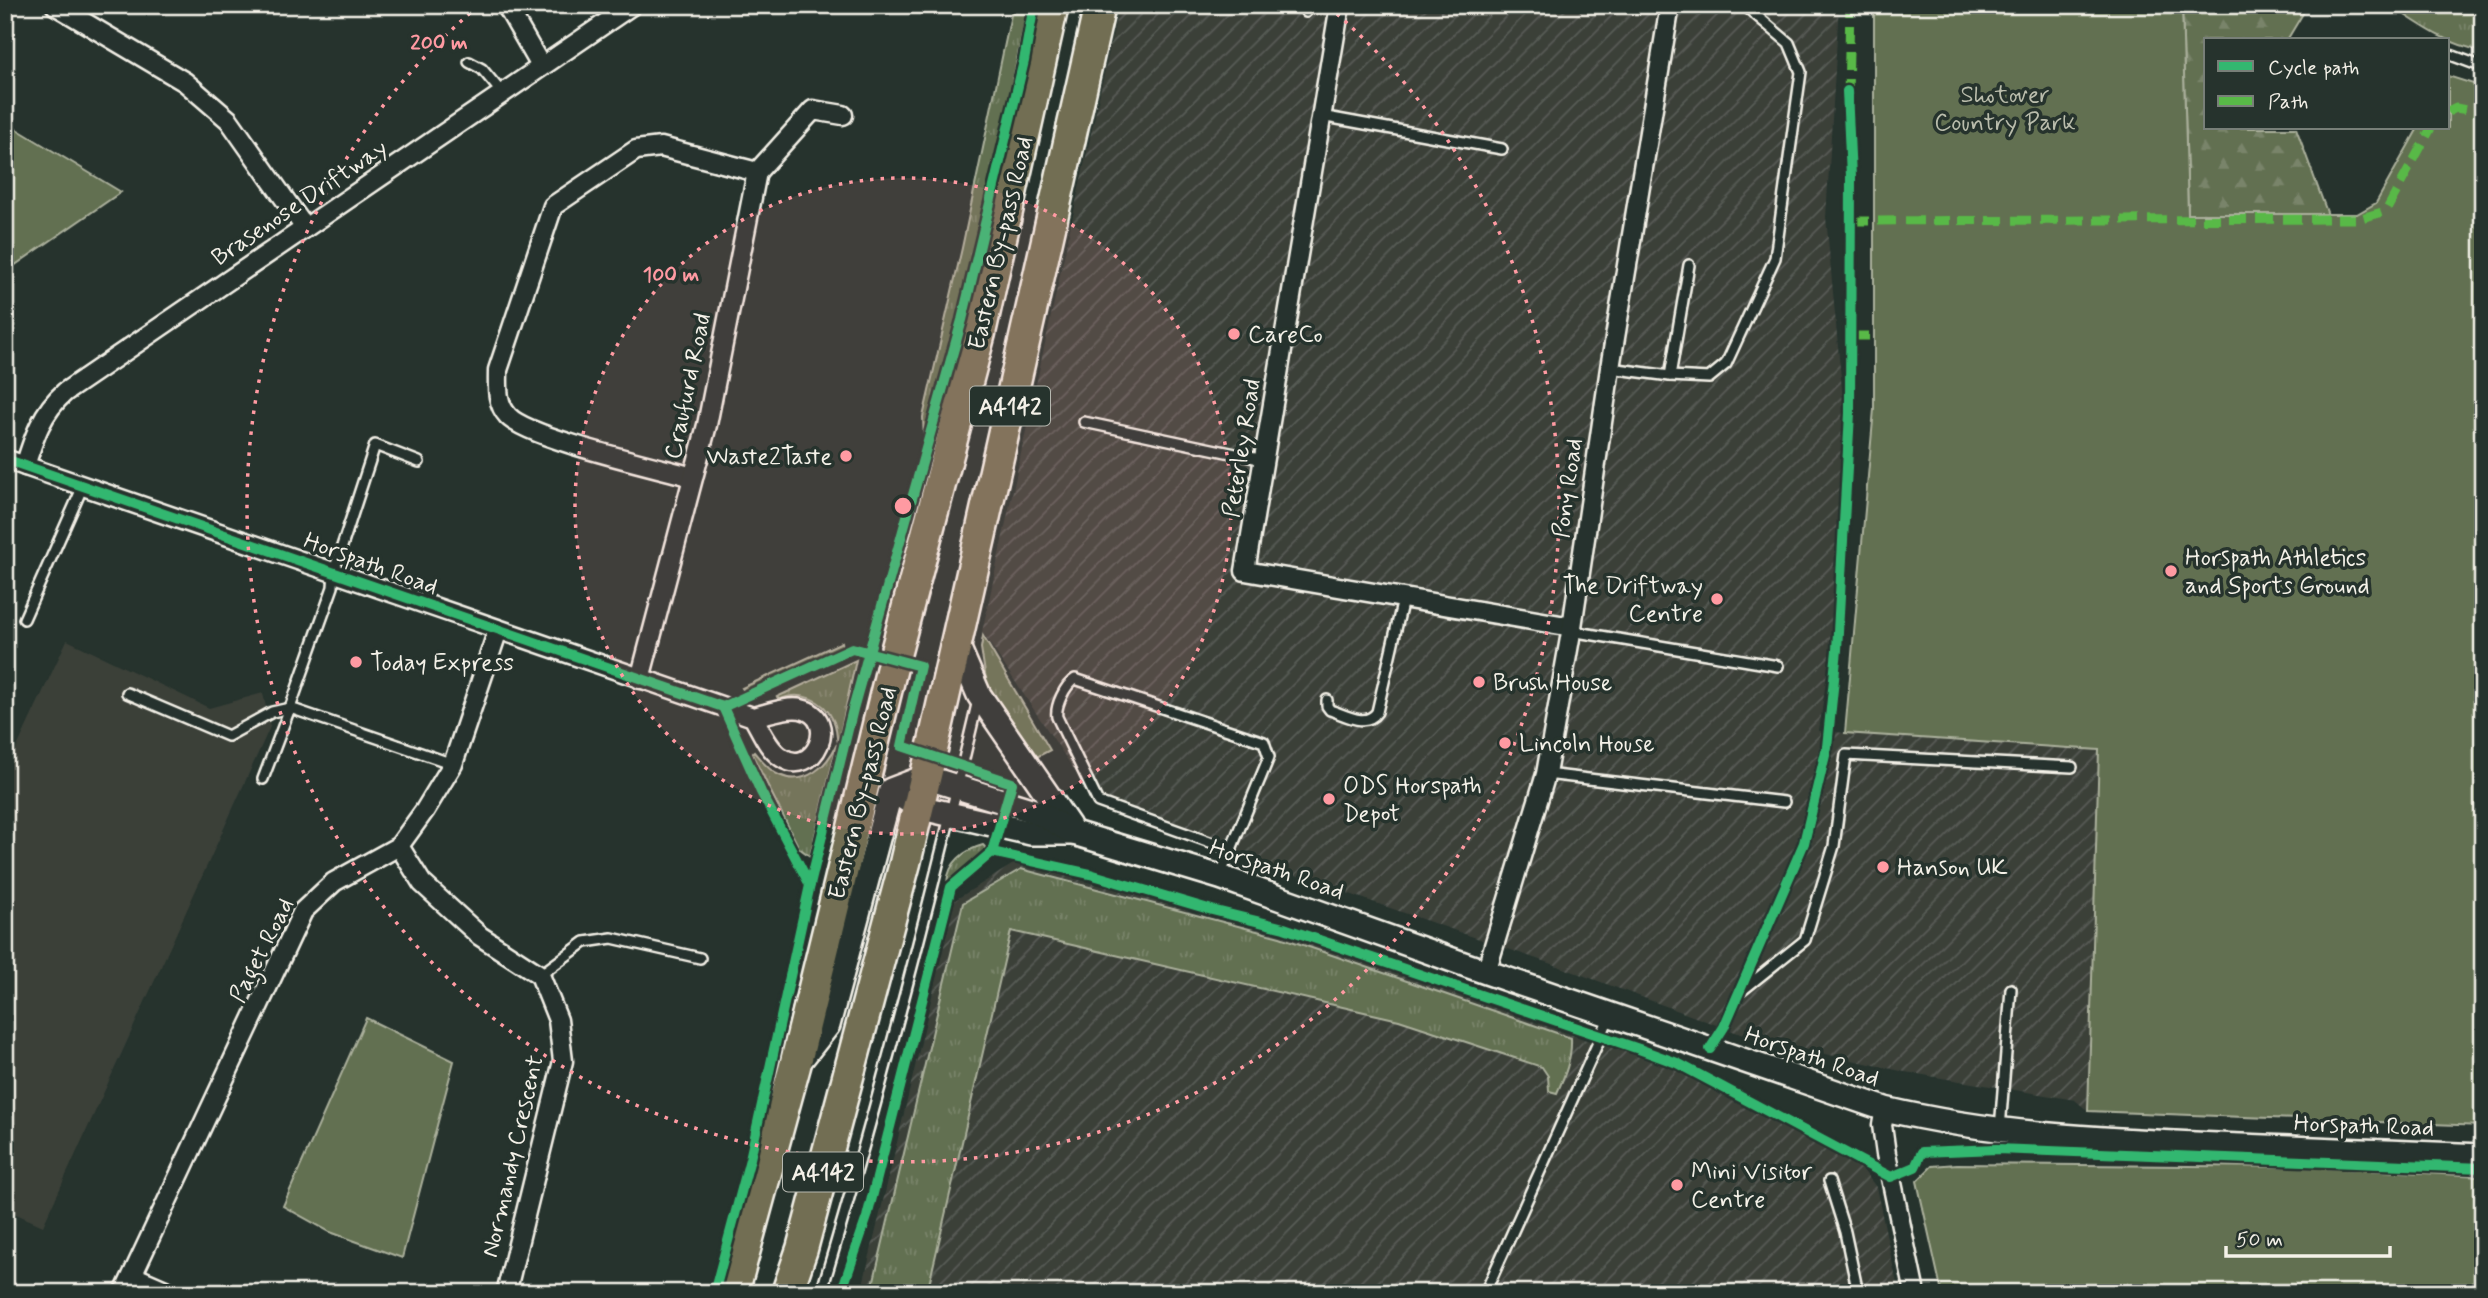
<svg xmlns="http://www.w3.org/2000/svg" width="2488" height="1298" font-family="Mynerve,sans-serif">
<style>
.built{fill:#3b4039}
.industrial{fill:url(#industrial-furrows)}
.grass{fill:url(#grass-tufts);stroke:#abb09c;stroke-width:2}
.forest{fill:url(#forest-firs);stroke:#abb09c;stroke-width:2}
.park{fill:#626f51;stroke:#abb09c;stroke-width:2}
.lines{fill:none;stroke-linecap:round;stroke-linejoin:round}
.service-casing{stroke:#f4f1e8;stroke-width:14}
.minor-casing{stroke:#f4f1e8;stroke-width:23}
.tertiary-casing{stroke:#f4f1e8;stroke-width:28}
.trunk-casing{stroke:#f4f1e8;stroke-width:35}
.service{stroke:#26332d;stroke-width:9}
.minor{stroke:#26332d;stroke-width:18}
.tertiary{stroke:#26332d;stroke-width:23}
.trunk{stroke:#726e52;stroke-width:30}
.quiet{stroke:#58b947;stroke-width:9;stroke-dasharray:18 9;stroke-linecap:butt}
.cycleway-casing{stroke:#26332d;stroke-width:15}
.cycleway{stroke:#33b770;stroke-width:10}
.ring{fill:none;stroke:#ff9aa2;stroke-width:3.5;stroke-dasharray:3.5 7}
.poi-dot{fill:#ff9aa2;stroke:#26332d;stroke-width:2.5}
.labels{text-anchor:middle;stroke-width:7;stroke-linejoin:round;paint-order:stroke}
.shield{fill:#26332d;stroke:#b6b8b0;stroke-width:2}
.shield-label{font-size:23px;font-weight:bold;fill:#f4f1e8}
.park-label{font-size:24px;fill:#babdac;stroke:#26332d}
.street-label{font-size:24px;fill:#f4f1e8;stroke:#26332d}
.poi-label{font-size:24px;fill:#f4f1e8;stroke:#26332d;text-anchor:start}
.centre{fill:#ff9aa2;stroke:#26332d;stroke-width:3.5}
.ring-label{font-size:21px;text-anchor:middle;font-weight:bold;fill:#ff9aa2;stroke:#26332d;stroke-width:7;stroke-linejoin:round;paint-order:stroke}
</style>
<defs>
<pattern id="industrial-furrows" width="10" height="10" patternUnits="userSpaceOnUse" patternTransform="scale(1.75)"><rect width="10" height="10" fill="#3b4039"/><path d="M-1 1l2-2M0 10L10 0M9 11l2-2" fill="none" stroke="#585c56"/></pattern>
<pattern id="grass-tufts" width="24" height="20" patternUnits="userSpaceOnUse" patternTransform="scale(1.75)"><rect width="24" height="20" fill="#626f51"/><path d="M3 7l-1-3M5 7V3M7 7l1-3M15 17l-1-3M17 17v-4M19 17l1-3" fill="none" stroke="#79846a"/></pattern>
<pattern id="forest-firs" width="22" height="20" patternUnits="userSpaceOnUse" patternTransform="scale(1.75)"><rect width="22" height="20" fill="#626f51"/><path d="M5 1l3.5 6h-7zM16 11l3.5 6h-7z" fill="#79846a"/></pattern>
</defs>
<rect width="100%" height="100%" fill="#26332d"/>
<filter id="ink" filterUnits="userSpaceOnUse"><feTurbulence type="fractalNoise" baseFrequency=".0143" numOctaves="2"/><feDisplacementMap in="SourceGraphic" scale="14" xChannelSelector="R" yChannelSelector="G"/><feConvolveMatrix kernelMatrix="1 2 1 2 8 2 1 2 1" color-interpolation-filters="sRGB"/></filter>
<g filter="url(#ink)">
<polygon class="built" points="67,640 209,708 263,693 270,727 43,1226 5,1209 5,773"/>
<g class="industrial">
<polygon points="1119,5 1839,5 1826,217 1845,422 1836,607 1819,731 2099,750 2088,1111 2075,1100 1905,1072 1746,1036 1566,969 1099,807 982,632"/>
<polygon points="1015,863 1280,933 1598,1044 1674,1066 1859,1165 1876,1187 1899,1293 861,1293 955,900"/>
</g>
<g class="grass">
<polygon points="1013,5 1028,5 998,154 927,435 924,441 923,417 962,248"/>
<path d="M 2390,5 L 2483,5 L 2483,51 C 2447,45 2420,25 2390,5 Z"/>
<polygon points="983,636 1050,750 1033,759 987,686 981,648"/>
<polygon points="842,642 843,647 746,694 742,688"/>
<path d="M 856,660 L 838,743 C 836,735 837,727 833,720 C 824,699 799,690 779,700 L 777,697 Z"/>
<path d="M 837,744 L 810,856 L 799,848 L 752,754 L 754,752 C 761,760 769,771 779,775 C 805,787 827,766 837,744 Z"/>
<path d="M 983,845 L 985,847 L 984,855 L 966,867 L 947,883 C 948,863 964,850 983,845 Z"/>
<path d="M 1021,869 L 1280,937 L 1571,1038 C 1572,1059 1565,1075 1557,1093 L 1549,1091 L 1548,1076 L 1542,1067 L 1399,1020 L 1011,931 L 927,1293 L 871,1293 L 963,903 Z"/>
</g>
<polygon class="forest" points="2182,5 2308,5 2287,40 2206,40 2206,128 2296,128 2328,215 2188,214"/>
<g class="park">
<polygon points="1874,5 2182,5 2188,214 2357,214 2376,203 2418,128 2448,128 2448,76 2483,87 2483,1126 2088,1111 2099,750 1845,733 1874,409"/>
<polygon points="5,122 121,192 5,272"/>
<polygon points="366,1018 454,1061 402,1258 330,1232 283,1206"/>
<polygon points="1957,1164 2300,1167 2483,1176 2483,1293 1942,1293 1917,1181 1932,1166"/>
</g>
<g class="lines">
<g class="service-casing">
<g id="service">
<polyline points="1306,12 1308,5"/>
<polyline points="2448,54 2483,67"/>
<polyline points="469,62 482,69 502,93"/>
<polyline points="1321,116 1502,149"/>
<polyline points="1610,368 1670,376 1709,378 1726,364 1775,258 1801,72 1789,43 1744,5"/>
<polyline points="1670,376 1689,265"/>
<polyline points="1084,422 1264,460"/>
<polyline points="419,462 375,445 334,571 333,587 290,708 453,764"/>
<polyline points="24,619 83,486"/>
<polyline points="1571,631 1778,666"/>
<polyline points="127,693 228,736 272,712 290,708"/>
<path d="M 1327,700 L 1327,706 L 1330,710 C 1346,715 1366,728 1377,712 L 1403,599"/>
<polyline points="1546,774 1784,802"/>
<polyline points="263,779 290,708"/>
<path d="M 1220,876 L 1269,757 L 1264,742 L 1075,679 C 1065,685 1055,706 1057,717 L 1098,802 L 1232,850"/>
<polyline points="540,975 585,942 612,938 700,958"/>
<polyline points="1739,993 1805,940 1834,846 1846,755 2072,767"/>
<polyline points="1711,1047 1724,1027 1804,843 1827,747"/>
<polyline points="2000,1129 2011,989"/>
<polyline points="1829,1181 1845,1232 1858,1293"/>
<path d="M 821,1293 C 880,1097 931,899 978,700"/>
<polyline points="1485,1293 1610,1016"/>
</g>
</g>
<g class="minor-casing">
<g id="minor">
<polyline points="55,5 185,82 229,120 305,228"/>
<polyline points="506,5 541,66"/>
<polyline points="1340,5 1245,571 1572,627"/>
<path d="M 5,459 L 753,717 C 767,714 787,706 801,709 C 841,718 814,780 781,757 C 768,749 761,730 753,717"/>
<path d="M 25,466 C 34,437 42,412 65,392 L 632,5"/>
<path d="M 693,477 C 657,467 528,438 508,416 C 496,403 498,386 498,370 L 553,206 L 636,150 L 661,147 L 757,172"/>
<polyline points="640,679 707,425 757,172 813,110 843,115"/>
<polyline points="399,846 422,883 480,936 540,975 558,1020 563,1061 506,1293"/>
<polyline points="1486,972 1546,774 1572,627 1610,368 1670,5"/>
<polyline points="1885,1109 1882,1125 1886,1154 1915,1293"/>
<polyline points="133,1276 172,1293"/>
<polyline points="124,1293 303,911 334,882 399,846 425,810 453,764 498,630"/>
</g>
</g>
<g class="tertiary-casing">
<g id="tertiary">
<polyline points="957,644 979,695 1069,826"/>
<polyline points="904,798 918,807 1031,833 1074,833"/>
<path d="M 798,1063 L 828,1025 L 891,790 L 925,777 L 1037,812 L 1074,833 L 1220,877 L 1486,972 L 1885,1109 C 1994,1135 2105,1140 2217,1145 C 2306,1149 2394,1152 2483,1156"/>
</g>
</g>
<g class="trunk-casing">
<g id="trunk">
<polyline points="733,1293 795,1066 894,659 980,333 1053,5"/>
<polyline points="787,1293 802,1249 905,863 935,737 1100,5"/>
</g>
</g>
<use href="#service" class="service"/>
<use href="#minor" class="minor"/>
<use href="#tertiary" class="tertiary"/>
<use href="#trunk" class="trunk"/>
<g class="quiet">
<polyline points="1848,97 1850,5"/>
<polyline points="2448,112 2456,108 2483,113"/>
<polyline points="1851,221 2358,219 2386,211 2431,128"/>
<polyline points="1851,336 1874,336"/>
</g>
<g class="cycleway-casing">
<g id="cycleway">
<polyline points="5,459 723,707"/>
<polyline points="723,707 852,648 920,666 902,746 1012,783 992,852 951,887 867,1217 841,1293"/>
<polyline points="723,707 761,792 810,885"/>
<polyline points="992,852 1090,874 1212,910 1284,928 1639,1049 1677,1063 1891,1177 1915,1167 1922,1152 1997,1149 2483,1168"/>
<polyline points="1710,1049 1724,1027 1804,843 1827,747 1837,650 1850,413 1851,177 1847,91"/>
<polyline points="714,1293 750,1159 810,885 853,709 962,320 1024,61 1034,5"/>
</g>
</g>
<use href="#cycleway" class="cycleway"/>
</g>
</g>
<circle cx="903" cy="506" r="328" fill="#ff9aa2" fill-opacity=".12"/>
<g class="ring">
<circle cx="903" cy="506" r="328"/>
<path d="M1329 7A656 656 0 1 1 477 7"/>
</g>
<g class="poi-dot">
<circle cx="1234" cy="334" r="7"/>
<circle cx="846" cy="456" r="7"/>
<circle cx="2171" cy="571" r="7"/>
<circle cx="1717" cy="599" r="7"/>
<circle cx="356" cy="662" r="7"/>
<circle cx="1479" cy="682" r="7"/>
<circle cx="1505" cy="743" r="7"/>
<circle cx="1329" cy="799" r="7"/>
<circle cx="1883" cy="867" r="7"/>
<circle cx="1677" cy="1185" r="7"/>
</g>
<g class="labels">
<g class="shield">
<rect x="970" y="386.5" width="80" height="39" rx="5"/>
<rect x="783" y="1152.5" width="80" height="39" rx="5"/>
</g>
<g class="shield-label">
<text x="1010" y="414">A4142</text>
<text x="823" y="1180">A4142</text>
</g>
<g class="park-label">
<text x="2005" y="102">Shotover<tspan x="2005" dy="28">Country Park</tspan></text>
</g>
<g class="street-label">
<text transform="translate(299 202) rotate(-34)" y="8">Brasenose Driftway</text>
<text transform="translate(1000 243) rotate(-77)" y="8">Eastern By-pass Road</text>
<text transform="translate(687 386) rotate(-78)" y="8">Craufurd Road</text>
<text transform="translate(1241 448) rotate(-81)" y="8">Peterley Road</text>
<text transform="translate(1567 488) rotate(-82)" y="8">Pony Road</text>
<text transform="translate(371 563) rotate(20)" y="8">Horspath Road</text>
<text transform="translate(862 793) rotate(-76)" y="8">Eastern By-pass Road</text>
<text transform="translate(1277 869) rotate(19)" y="8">Horspath Road</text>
<text transform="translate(261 950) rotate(-63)" y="8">Paget Road</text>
<text transform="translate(1812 1056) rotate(19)" y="8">Horspath Road</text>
<text transform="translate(2364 1125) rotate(2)" y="8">Horspath Road</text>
<text transform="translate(512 1156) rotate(-77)" y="8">Normandy Crescent</text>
</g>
<g class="poi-label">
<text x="1248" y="342">CareCo</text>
<text x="832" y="464" text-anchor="end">Waste2Taste</text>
<text x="2185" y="565">Horspath Athletics<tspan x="2185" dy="28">and Sports Ground</tspan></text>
<text x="1703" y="593" text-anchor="end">The Driftway<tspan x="1703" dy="28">Centre</tspan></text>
<text x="370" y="670">Today Express</text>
<text x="1493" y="690">Brush House</text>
<text x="1519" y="751">Lincoln House</text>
<text x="1343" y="793">ODS Horspath<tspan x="1343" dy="28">Depot</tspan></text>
<text x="1897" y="875">Hanson UK</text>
<text x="1691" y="1179">Mini Visitor<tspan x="1691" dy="28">Centre</tspan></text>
</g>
</g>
<circle cx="903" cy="506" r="10" class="centre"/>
<g class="ring-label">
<text x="439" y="49">200 m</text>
<text x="671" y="281">100 m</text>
</g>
<rect width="2488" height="1298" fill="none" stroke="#26332d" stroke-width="28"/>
<rect x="14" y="14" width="2460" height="1270" fill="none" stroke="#f4f1e8" stroke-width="2.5" filter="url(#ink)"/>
<rect x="2204" y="38" width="245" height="91" fill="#26332d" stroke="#787f78" stroke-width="2"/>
<rect x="2218" y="61" width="35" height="10" fill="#33b770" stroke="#787f78" stroke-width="2"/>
<text x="2268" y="74" font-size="21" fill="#f4f1e8">Cycle path</text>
<rect x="2218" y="96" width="35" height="10" fill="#58b947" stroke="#787f78" stroke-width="2"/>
<text x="2268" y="108" font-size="21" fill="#f4f1e8">Path</text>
<path d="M2226 1246v10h164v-10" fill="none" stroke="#f4f1e8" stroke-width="3.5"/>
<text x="2236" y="1246" font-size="21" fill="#f4f1e8" stroke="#26332d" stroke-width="5" paint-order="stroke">50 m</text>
</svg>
